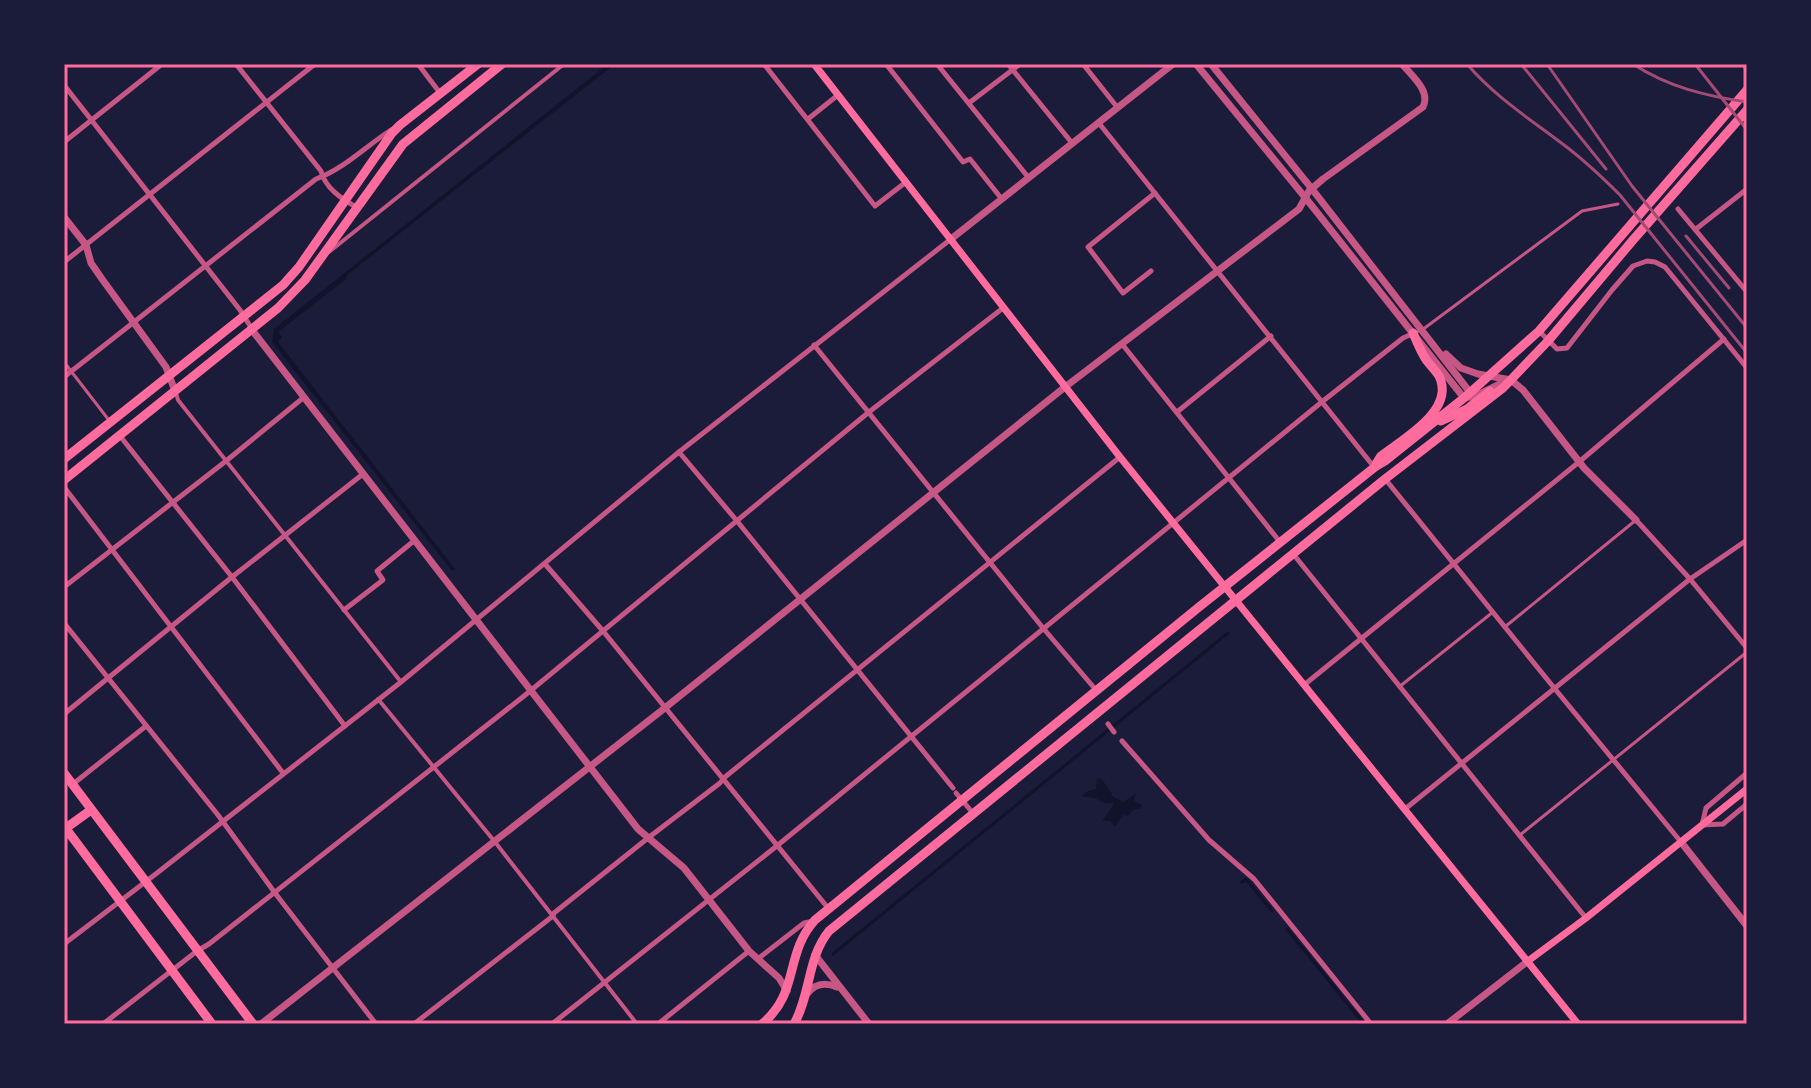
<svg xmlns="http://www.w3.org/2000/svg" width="1811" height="1088" font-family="'DejaVu Sans',sans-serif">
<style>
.water{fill:#12122b}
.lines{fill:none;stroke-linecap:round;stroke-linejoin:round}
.stream{stroke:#12122b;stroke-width:3}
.service{stroke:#c65784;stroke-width:3}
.pedestrian{stroke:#c65784;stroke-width:4}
.minor{stroke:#c65784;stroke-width:5}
.tertiary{stroke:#c65784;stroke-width:7}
.secondary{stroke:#ff6b9d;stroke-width:7}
.trunk{stroke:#ff6b9d;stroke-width:9}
.rail{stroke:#a44b75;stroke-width:3}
.neatline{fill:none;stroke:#ff6b9d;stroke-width:3}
</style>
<rect width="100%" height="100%" fill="#1b1b3a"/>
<g class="water">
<polygon points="608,64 615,64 347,275 346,279 278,332 282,337 278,342 455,569 452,571 272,342 274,329"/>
<polygon points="1101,778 1111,792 1112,796 1123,802 1136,794 1134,801 1142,805 1141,808 1133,810 1128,816 1123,815 1115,826 1110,821 1102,821 1113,806 1113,803 1104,803 1095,798 1082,796 1086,792 1096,789 1097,779"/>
</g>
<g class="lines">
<g class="stream">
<polyline points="1242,882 1246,879 1272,911"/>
<polyline points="1287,929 1364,1024"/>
<polyline points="833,954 1228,633"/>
</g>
<g class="service">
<polyline points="1414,333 1422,330 1582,211 1618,204"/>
<polyline points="64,362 108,419"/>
<polyline points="1506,626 1636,520"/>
<polyline points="1399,687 1493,612"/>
<polyline points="1520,835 1747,652"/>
</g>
<g class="pedestrian">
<polyline points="329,252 564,64"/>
<polyline points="176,393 178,400 401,682"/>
<polyline points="378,699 495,842 637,1024"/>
</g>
<g class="minor">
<path d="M 236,64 L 321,171 C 325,188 342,199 356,207"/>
<polyline points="418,64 440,93"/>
<polyline points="764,64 875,206 906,182"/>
<polyline points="886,64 963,162 970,159 1001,198"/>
<polyline points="937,64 1028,177"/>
<polyline points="1008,64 1072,143"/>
<polyline points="1083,64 1117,107"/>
<polyline points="64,85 240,310 252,329"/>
<polyline points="969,103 1020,64"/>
<polyline points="808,119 838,95"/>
<polyline points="1098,122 1374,467"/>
<polyline points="64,142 162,64"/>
<polyline points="1678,209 1747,292"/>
<polyline points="1696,229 1747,189"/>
<polyline points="64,262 315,64"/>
<polyline points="1151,271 1123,293 1088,247 1155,193"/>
<polyline points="1539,331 1557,349 1567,348 1612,290 1633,266 1647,261 1655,262 1665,267 1747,368"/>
<polyline points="1122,344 1280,542"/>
<polyline points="814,345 1043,628 1096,690"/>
<path d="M 64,377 L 316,179 C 344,169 366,146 391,130"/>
<polyline points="1177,412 1271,336"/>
<polyline points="120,436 232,577 345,726"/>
<polyline points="679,452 737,521 953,788"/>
<polyline points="1386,480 1555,689 1681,842"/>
<polyline points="64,487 283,773"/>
<polyline points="1636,520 1690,579 1747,648"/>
<polyline points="1294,555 1586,918"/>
<polyline points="545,564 603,631 828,908"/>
<polyline points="64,587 226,461 303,398"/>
<polyline points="344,610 383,580 377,571 415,540"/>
<polyline points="64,623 218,815 275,893 376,1024"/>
<polyline points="1304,685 1579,462 1724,339"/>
<polyline points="64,714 232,577 363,474"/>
<polyline points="1108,724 1114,732"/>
<polyline points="1122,741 1209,840 1254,879 1371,1024"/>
<polyline points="1747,773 1706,808 1702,825 1723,824 1747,804"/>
<polyline points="73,784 146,726"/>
<polyline points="956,793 972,812"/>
<polyline points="1405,809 1690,579 1747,540"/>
<polyline points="64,944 157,873 401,682 679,452 951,239"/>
<polyline points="759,958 804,923 814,921"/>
<polyline points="103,1024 197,951 209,944 524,696 869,412 1003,308"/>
<polyline points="414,1024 553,916 554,913 648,838 720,783 725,777 1120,457"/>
<polyline points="552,1024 773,849 1323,401 1403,338 1412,334"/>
<polyline points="658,1024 749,951"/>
</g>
<g class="tertiary">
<path d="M 1196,64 L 1308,201 L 1464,398 C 1480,397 1494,385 1509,380"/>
<polyline points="1211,64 1312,189 1472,395"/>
<polyline points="1745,64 1747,67"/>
<polyline points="64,217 86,245 91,263 102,279 166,367 175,391"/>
<polyline points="951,239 1173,64"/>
<polyline points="252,330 638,829 684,868 749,951 779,978 787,991"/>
<polyline points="1446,354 1461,368 1478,374 1511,380 1523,390 1584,468 1636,520"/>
<polyline points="1681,842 1747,926"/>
<polyline points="815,955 869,1024"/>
<path d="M 807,994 C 815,983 825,982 837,987"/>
<path d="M 261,1024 L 661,711 L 1065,387 L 1299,209 L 1309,191 L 1323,179 L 1423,107 C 1431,91 1412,76 1402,64"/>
<polyline points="1447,1024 1528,961"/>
</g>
<g class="secondary">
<polyline points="814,64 1120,457 1578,1024"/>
<polyline points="1528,961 1586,918 1747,789"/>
</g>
<g class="trunk">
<polyline points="1441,421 1467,409 1490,391"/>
<polyline points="64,459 283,285 299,267 392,133 400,125 478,64"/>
<path d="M 1376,464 L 1381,456 C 1403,439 1456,410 1439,376 C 1436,371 1431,366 1427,361 C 1421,353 1417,342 1413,333"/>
<polyline points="64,480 278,308 305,280 403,144 502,64"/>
<polyline points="64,773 253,1024"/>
<polyline points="64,826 212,1024"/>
<polyline points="66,828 91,810"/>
<path d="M 762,1024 C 800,993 784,954 815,920 L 1199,607 L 1375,467 L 1385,461 L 1464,398 L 1539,331 L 1747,90"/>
<path d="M 794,1024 C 811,994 807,958 829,931 L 1385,479 L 1503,388 L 1548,341 L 1633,240 L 1747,110"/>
</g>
<g class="rail">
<path d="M 1467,64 C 1495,97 1530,119 1564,145 C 1584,160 1602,177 1620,195 L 1747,353"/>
<polyline points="1521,64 1606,169"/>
<polyline points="1547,64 1632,186 1747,328"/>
<path d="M 1633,64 C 1668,87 1706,96 1747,102"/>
<polyline points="1695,64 1747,130"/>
<polyline points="1686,236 1729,288"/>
</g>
</g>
<rect width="1811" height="1088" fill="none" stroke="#1b1b3a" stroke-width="132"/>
<rect x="66" y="66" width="1679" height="956" class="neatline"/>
</svg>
